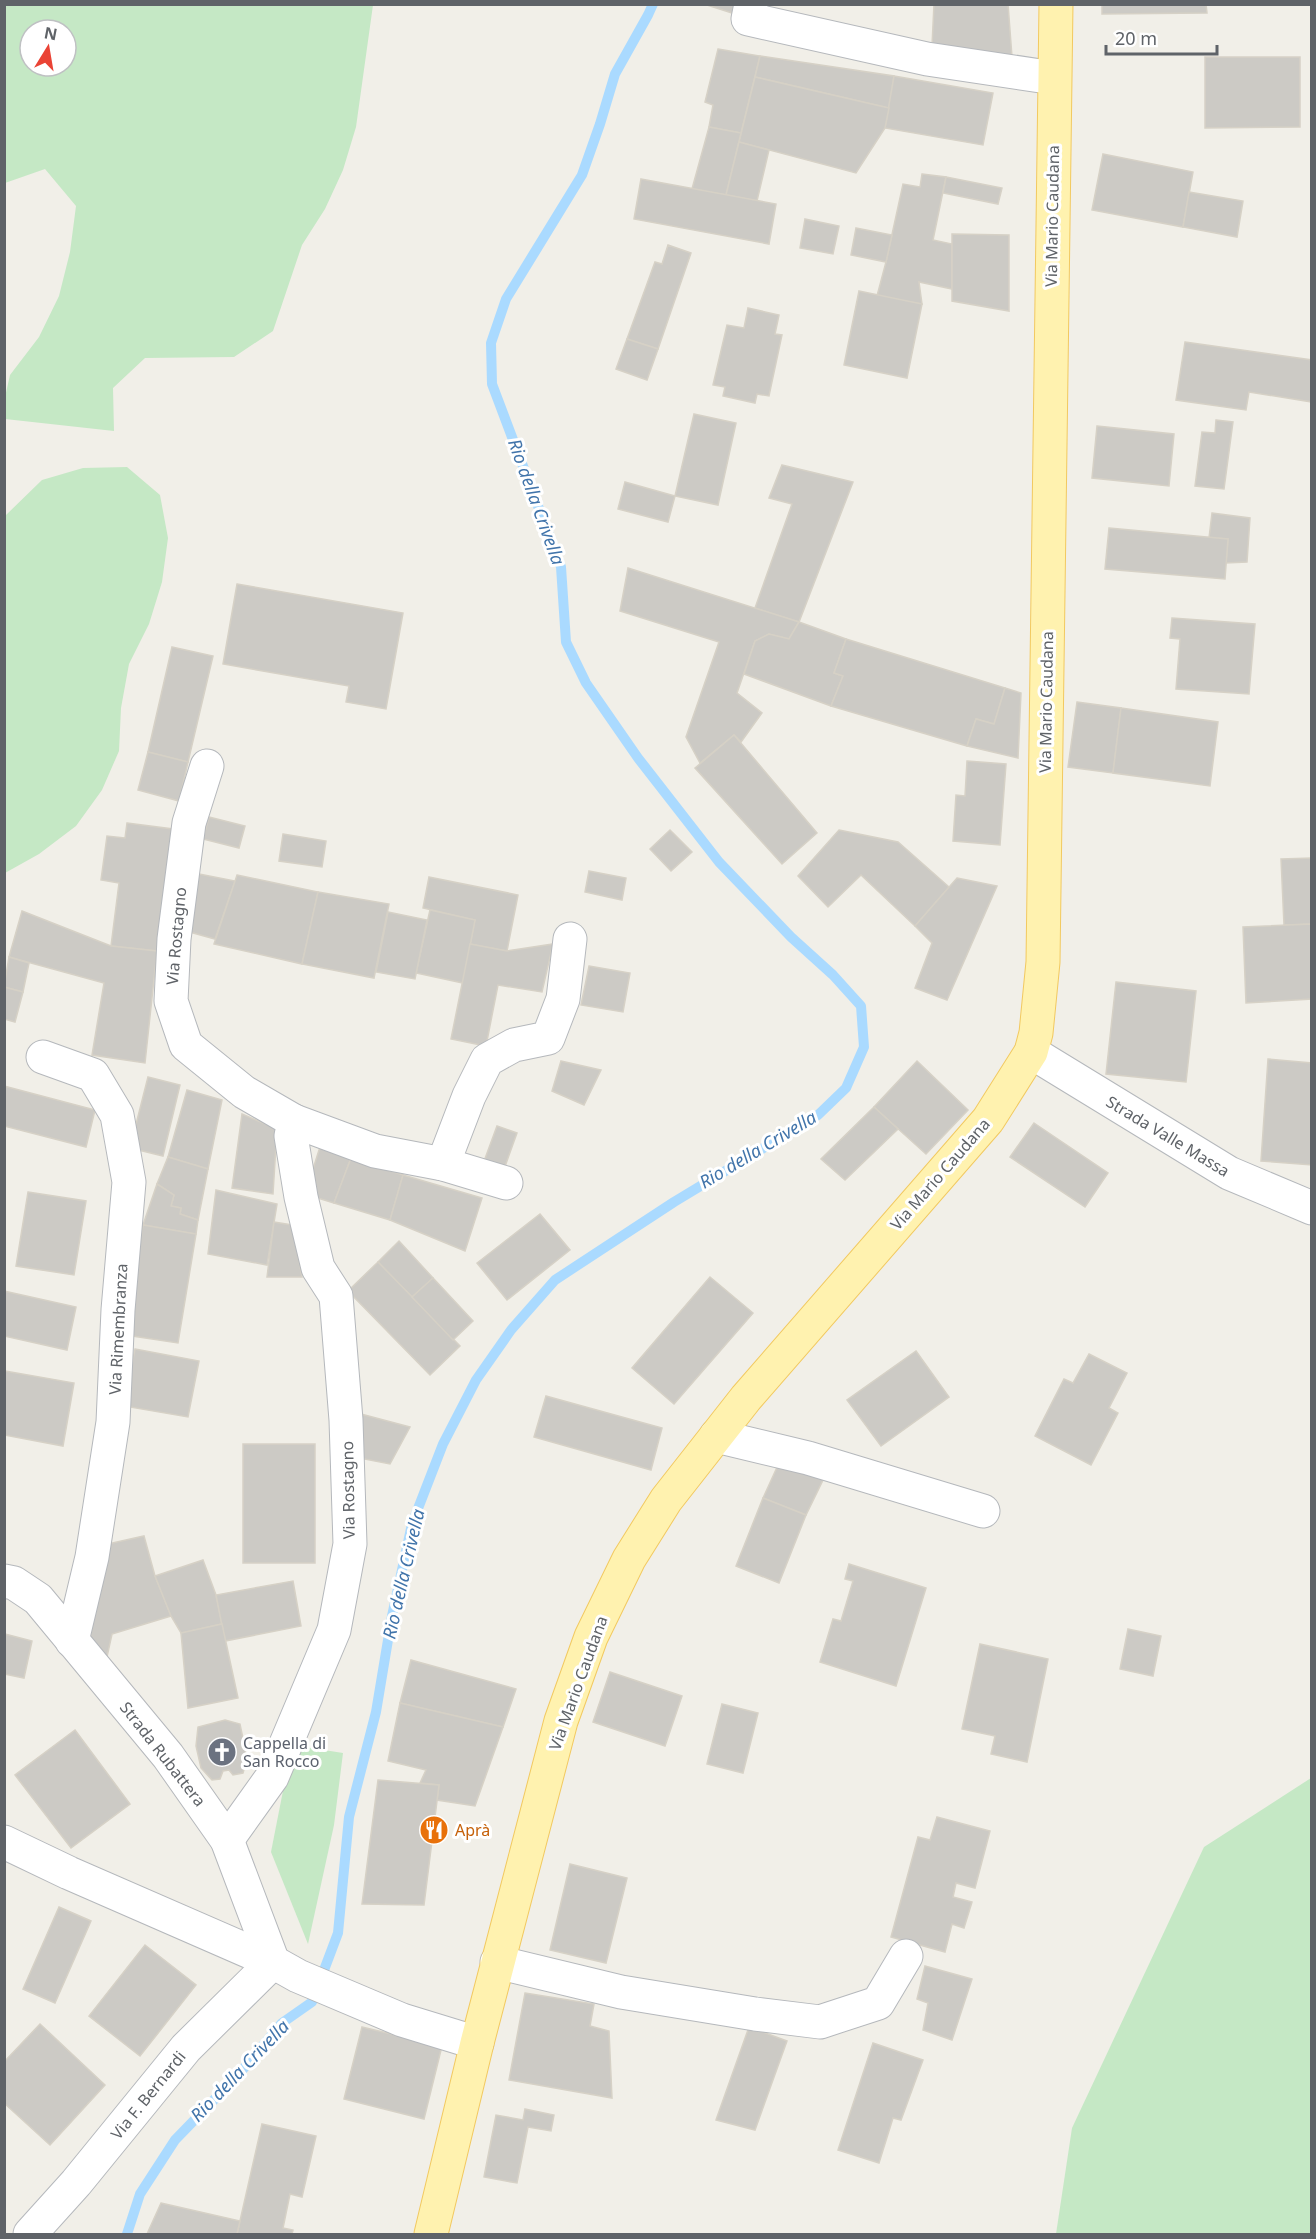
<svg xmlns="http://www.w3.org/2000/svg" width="1316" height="2239" font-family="'Noto Sans',sans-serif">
	<rect width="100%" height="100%" fill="#f1efe8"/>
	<!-- green -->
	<g fill="#c5e8c5" fill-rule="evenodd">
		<path d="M5,4L373,5L356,127L343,170L325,209L302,245L273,331L234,357L145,358L113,388L114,431L5,419V397L10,375L39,337L59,296L70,252L76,206L45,169L5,183ZM30,30H66V66H30Z"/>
		<path d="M127,467L160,495L168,538L162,582L149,624L129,664L121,708L119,751L102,790L76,826L39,854L5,873V516L42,480L83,468Z"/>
		<path d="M292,1745L343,1753L334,1825L308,1944L271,1852Z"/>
		<path d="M1311,1778V2234H1056L1072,2128L1204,1847Z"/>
	</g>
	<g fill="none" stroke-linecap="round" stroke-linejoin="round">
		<!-- stream -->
		<path stroke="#aadaff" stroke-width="10" d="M127,2234L140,2194L175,2140L238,2075L282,2023L312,2002L338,1933L349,1817L376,1712L392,1616L412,1524L443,1444L476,1380L511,1330L555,1280L674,1202L818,1115L846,1088L864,1047L861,1006L833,975L791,937L719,862L638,758L586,683L566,642L561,567L492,384L491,343L506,299L582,175L600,124L615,74L648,15L653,4"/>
	</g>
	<!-- building -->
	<g fill="#cccac5" stroke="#d6d1c6" stroke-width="1.5">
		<path d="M704,4H735L732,13Z"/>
		<path d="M934,4H1008L1012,57L932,46Z"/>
		<path d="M1102,4H1206L1207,13L1102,14Z"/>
		<path d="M718,49L760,56L741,133L709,127L713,105L705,102Z"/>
		<path d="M760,56L894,76L889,108L755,77Z"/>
		<path d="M1205,57H1300V127L1205,128Z"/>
		<path d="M894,76L993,93L983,145L885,128Z"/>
		<path d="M755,77L889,108L885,128L856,173L739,142Z"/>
		<path d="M709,127L741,133L726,195L692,189Z"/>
		<path d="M739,142L769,150L757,201L726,195Z"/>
		<path d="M1103,154L1193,172L1183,227L1092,210Z"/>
		<path d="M922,174L946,177L933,240L952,244V289L919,282L922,304L877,296L886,262L903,184L920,187Z"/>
		<path d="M946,177L1002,188L998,204L943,193Z"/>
		<path d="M641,179L776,204L769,244L634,219Z"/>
		<path d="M1189,192L1243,201L1237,237L1183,227Z"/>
		<path d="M805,219L839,226L833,254L800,248Z"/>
		<path d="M856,228L892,235L886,262L851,255Z"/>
		<path d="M952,234L1009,235V311L952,301Z"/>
		<path d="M668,245L691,253L658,349L627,339L655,262L662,264Z"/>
		<path d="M859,291L922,304L907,378L844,365Z"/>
		<path d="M748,308L779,315L775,334L782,335L769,396L757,394L755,403L723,396L725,387L713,385L727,325L744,328Z"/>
		<path d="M627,339L658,349L647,380L616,369Z"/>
		<path d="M1185,342L1312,360V402L1249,392L1246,410L1176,400Z"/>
		<path d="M694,414L736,423L718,505L675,496Z"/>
		<path d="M1216,420L1233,422L1224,489L1195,486L1202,432L1215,433Z"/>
		<path d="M1097,426L1174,434L1169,486L1092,478Z"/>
		<path d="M782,465L853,482L799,622L755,608L792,504L769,498Z"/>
		<path d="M625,482L675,496L668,522L618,509Z"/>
		<path d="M1212,513L1250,518L1247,562L1226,563L1228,539L1209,538Z"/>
		<path d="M1109,528L1228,539L1225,579L1105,569Z"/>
		<path d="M628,568L799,622L789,639L769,634L755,641L737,693L762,713L741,742L734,735L700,763L686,737L719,642L620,611Z"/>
		<path d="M237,584L403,613L386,709L346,702L349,686L223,664Z"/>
		<path d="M1172,618L1255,624L1249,694L1176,689L1180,639L1170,638Z"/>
		<path d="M799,622L846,639L834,673L843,676L831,706L744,674L755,641L769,634L789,639Z"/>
		<path d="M846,639L1005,688L994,724L976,719L967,746L831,706L843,676L834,673Z"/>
		<path d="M172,647L213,656L188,762L148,752Z"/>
		<path d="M1005,688L1021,693L1018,758L967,746L976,719L994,724Z"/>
		<path d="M1077,702L1121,708L1113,773L1068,767Z"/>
		<path d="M1121,708L1218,722L1210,786L1113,773Z"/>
		<path d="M734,735L817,833L782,864L695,768Z"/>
		<path d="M148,752L188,762L179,801L138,790Z"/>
		<path d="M967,761L1006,764L1000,845L953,841L956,795L965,796Z"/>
		<path d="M209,817L245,826L239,848L203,839Z"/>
		<path d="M127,823L173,829L157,951L111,946L119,883L101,880L107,836L125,838Z"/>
		<path d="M670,830L692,852L671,871L650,849Z"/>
		<path d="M839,830L898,842L949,887L915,926L861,875L828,907L798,876Z"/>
		<path d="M283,834L326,841L322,867L279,861Z"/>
		<path d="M1312,858V924L1284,925L1281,859Z"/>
		<path d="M589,871L626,878L622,900L585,892Z"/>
		<path d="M194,873L235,881L215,939L182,930Z"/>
		<path d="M237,875L318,892L302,964L214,944Z"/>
		<path d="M429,877L518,895L507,951L470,944L475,920L423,908Z"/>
		<path d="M957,878L997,886L947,1000L915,988L932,943L915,926Z"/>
		<path d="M318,892L389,904L374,978L302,964Z"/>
		<path d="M430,910L475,920L463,983L416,973Z"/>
		<path d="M22,911L111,946L157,951L145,1063L92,1055L104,983L9,957Z"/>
		<path d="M388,912L427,920L415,979L376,972Z"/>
		<path d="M1312,924V999L1246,1003L1243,927Z"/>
		<path d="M470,944L507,951L553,944L542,992L498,985L486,1046L451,1039Z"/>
		<path d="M9,957L29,963L23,992L4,987Z"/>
		<path d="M589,966L630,973L623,1012L581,1005Z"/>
		<path d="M1116,982L1196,991L1186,1082L1106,1074Z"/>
		<path d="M4,987L23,992L15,1022L4,1019Z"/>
		<path d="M1268,1059L1312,1063V1165L1261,1161Z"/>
		<path d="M561,1061L601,1070L584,1105L552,1091Z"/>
		<path d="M917,1061L968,1110L926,1154L874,1107Z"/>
		<path d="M148,1077L180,1085L163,1156L130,1148Z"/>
		<path d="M4,1086L95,1110L86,1147L4,1126Z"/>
		<path d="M187,1090L222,1100L208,1169L168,1157Z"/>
		<path d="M874,1107L898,1129L845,1180L821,1159Z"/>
		<path d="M242,1114L277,1129L273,1194L232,1188Z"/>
		<path d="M1034,1123L1108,1173L1085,1207L1010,1157Z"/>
		<path d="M497,1126L517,1133L503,1172L483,1164Z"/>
		<path d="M320,1147L351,1158L334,1203L305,1194Z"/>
		<path d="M168,1157L208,1169L198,1220L180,1214L181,1208L171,1206L174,1195L157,1184Z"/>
		<path d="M351,1158L403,1175L390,1220L334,1203Z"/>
		<path d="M403,1175L482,1198L465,1251L390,1220Z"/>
		<path d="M157,1184L174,1195L171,1206L181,1208L180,1214L198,1220L196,1234L143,1225Z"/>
		<path d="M216,1190L277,1204L267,1265L208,1254Z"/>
		<path d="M28,1192L86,1201L74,1275L16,1266Z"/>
		<path d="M540,1214L570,1250L507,1300L477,1263Z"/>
		<path d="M274,1222L292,1225L302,1277H267Z"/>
		<path d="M143,1225L196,1234L178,1343L126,1335Z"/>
		<path d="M399,1241L433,1278L412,1297L378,1262Z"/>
		<path d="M378,1262L460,1346L430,1375L348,1291Z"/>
		<path d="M710,1277L753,1313L674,1404L632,1368Z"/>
		<path d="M433,1278L473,1321L453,1340L412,1297Z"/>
		<path d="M4,1291L76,1307L67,1350L4,1336Z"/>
		<path d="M135,1349L199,1361L188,1417L124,1406Z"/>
		<path d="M916,1351L949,1397L881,1446L847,1400Z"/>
		<path d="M1089,1354L1127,1373L1109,1408L1118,1413L1091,1465L1035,1436L1064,1379L1073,1383Z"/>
		<path d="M5,1371L74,1383L63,1446L4,1435Z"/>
		<path d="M546,1396L662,1428L651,1470L534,1437Z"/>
		<path d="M361,1414L410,1427L390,1464L354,1457Z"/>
		<rect x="243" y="1444" width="72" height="119"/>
		<path d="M778,1465L825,1476L806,1515L763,1498Z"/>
		<path d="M763,1498L806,1515L779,1583L736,1566Z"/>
		<path d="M144,1536L155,1576L171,1616L112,1634L105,1666L89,1649L103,1545Z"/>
		<path d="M203,1560L216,1595L222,1624L181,1633L171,1616L155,1576Z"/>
		<path d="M849,1564L926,1588L896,1686L820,1662L833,1619L841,1621L853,1581L845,1579Z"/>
		<path d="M293,1581L301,1626L225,1641L216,1595Z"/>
		<path d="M222,1624L238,1698L188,1708L181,1633Z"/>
		<path d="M1128,1629L1161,1636L1153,1676L1120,1669Z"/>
		<path d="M5,1634L32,1641L24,1678L4,1674Z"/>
		<path d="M980,1644L1048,1659L1027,1762L991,1754L995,1736L962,1729Z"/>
		<path d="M411,1660L516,1689L503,1727L400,1703Z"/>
		<path d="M610,1672L682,1696L665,1746L593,1722Z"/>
		<path d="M400,1703L503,1727L475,1806L437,1800L439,1785L420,1783L426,1770L388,1761Z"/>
		<path d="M722,1704L758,1713L743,1773L707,1764Z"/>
		<path d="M225,1720L240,1724L247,1758L243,1773L233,1775L229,1770L223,1771L220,1779L212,1780L201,1768L196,1746L198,1727Z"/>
		<path d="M75,1730L130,1804L71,1848L15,1775Z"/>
		<path d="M378,1780L439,1785L424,1905L362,1904Z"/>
		<path d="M937,1817L990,1831L975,1888L956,1883L953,1897L972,1902L964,1928L952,1924L945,1952L891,1937L918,1837L930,1840Z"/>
		<path d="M570,1864L627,1878L606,1963L550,1950Z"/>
		<path d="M59,1907L91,1921L55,2003L23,1989Z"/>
		<path d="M145,1945L196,1985L140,2056L89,2016Z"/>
		<path d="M925,1966L972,1979L952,2040L923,2030L928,2003L917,1999Z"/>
		<path d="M525,1993L594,2004L590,2026L609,2031L612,2098L509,2080Z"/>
		<path d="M40,2024L105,2085L50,2145L4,2103V2062Z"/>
		<path d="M362,2027L442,2046L424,2119L344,2099Z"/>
		<path d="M749,2027L787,2041L755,2130L716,2120Z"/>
		<path d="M873,2043L923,2060L901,2120L893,2118L879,2163L838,2150Z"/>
		<path d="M525,2109L554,2115L551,2131L528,2127L517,2183L484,2177L496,2115L523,2120Z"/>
		<path d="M262,2124L316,2136L302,2197L290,2194L283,2228L293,2230L292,2234H237Z"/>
		<path d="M161,2203L240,2221L237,2234H147Z"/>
	</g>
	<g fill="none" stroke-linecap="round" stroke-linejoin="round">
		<!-- minor casing -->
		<g stroke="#b5b8bc" stroke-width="35">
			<g id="minor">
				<path d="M751,4L748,19L927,59L1054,78"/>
				<path d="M207,766L189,823L174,939L171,1001L186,1045L244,1092L294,1121L291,1136L301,1197L318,1268L336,1296L346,1420L350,1544L334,1630L272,1777L227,1840"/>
				<path d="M1031,1052L1229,1173L1312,1208"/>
				<path d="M43,1057L93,1075L117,1115L129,1182L118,1310L113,1422L92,1557L72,1641"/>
				<path d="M294,1121L375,1151L443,1164L506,1183"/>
				<path d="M443,1164L469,1096L487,1060L514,1045L548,1038L563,999L570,939"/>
				<path d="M716,1436L808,1458L983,1511"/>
				<path d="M4,1581L14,1583L38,1599L168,1756L227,1840L273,1962L298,1976L402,2020L477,2043"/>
				<path d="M4,1842L69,1873L273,1962L186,2048L76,2183L30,2234"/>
				<path d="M497,1962L621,1992L755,2014L820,2022L878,2003L906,1956"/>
			</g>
		</g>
		<!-- major casing -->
		<g stroke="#f2c960" stroke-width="35">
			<path id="major" d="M431,2234L477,2043L561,1721L591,1637L629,1559L666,1500L746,1398L988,1120L1031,1052L1036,1033L1043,962L1056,4"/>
		</g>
		<!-- minor -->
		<use href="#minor" stroke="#fff" stroke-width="33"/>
		<!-- major -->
		<use href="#major" stroke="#fff2af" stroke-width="33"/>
	</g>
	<!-- icons -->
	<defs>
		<g id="church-disc" transform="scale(1.5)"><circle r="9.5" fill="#6b7280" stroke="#fff"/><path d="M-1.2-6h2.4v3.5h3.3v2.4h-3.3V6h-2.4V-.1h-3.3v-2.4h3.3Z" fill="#fff"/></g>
		<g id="restaurant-disc" transform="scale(1.5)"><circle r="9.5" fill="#e8710a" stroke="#fff"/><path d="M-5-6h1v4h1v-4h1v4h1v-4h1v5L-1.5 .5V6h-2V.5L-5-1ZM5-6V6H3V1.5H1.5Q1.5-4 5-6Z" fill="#fff"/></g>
	</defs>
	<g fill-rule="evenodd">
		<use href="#church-disc" x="222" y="1752"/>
		<use href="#restaurant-disc" x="434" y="1830"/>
	</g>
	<g text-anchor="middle" stroke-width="6" stroke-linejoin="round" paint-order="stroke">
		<!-- street labels -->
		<g font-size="16" fill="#5f6368" stroke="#fff">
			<text transform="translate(1052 216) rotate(-89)" y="6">Via Mario Caudana</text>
			<text transform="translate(1046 702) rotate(-89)" y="6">Via Mario Caudana</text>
			<text transform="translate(176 936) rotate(-85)" y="6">Via Rostagno</text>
			<text transform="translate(1168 1136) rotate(31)" y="6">Strada Valle Massa</text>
			<text transform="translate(940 1174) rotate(-49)" y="6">Via Mario Caudana</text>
			<text transform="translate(118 1329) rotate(-87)" y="6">Via Rimembranza</text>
			<text transform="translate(348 1490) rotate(-91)" y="6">Via Rostagno</text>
			<text transform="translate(578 1683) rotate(-70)" y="6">Via Mario Caudana</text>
			<text transform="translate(163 1754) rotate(52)" y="6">Strada Rubattera</text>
			<text transform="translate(148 2095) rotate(-51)" y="6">Via F. Bernardi</text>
		</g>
		<!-- worship labels -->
		<g font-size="16" fill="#5b616d" stroke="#fff" text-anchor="start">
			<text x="243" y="1749">Cappella di<tspan x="243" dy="18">San Rocco</tspan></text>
		</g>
		<!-- food labels -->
		<g font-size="16" fill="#c56008" stroke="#fff" text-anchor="start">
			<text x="455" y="1836">Aprà</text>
		</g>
		<!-- water labels -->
		<g font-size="18" font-style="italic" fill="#4174aa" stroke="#fff">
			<text transform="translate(536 502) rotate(70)" y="6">Rio della Crivella</text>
			<text transform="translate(758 1150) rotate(-31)" y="6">Rio della Crivella</text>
			<text transform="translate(404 1574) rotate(-77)" y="6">Rio della Crivella</text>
			<text transform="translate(240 2071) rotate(-46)" y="6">Rio della Crivella</text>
		</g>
	</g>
	<!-- border -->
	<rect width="1316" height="2239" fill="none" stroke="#5f6368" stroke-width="12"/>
	<!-- north arrow -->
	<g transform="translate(48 48) rotate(11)"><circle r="28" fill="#ffffff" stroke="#bfc1c3" stroke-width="1.5"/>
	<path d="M0-4.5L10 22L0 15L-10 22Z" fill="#ea4335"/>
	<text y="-9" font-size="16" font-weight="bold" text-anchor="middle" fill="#5f6368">N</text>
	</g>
	<!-- scale -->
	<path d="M1106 45v9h111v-9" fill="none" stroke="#5f6368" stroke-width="3"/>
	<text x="1115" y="45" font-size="18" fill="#5f6368" stroke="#ffffff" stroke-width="4.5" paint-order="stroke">20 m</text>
</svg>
